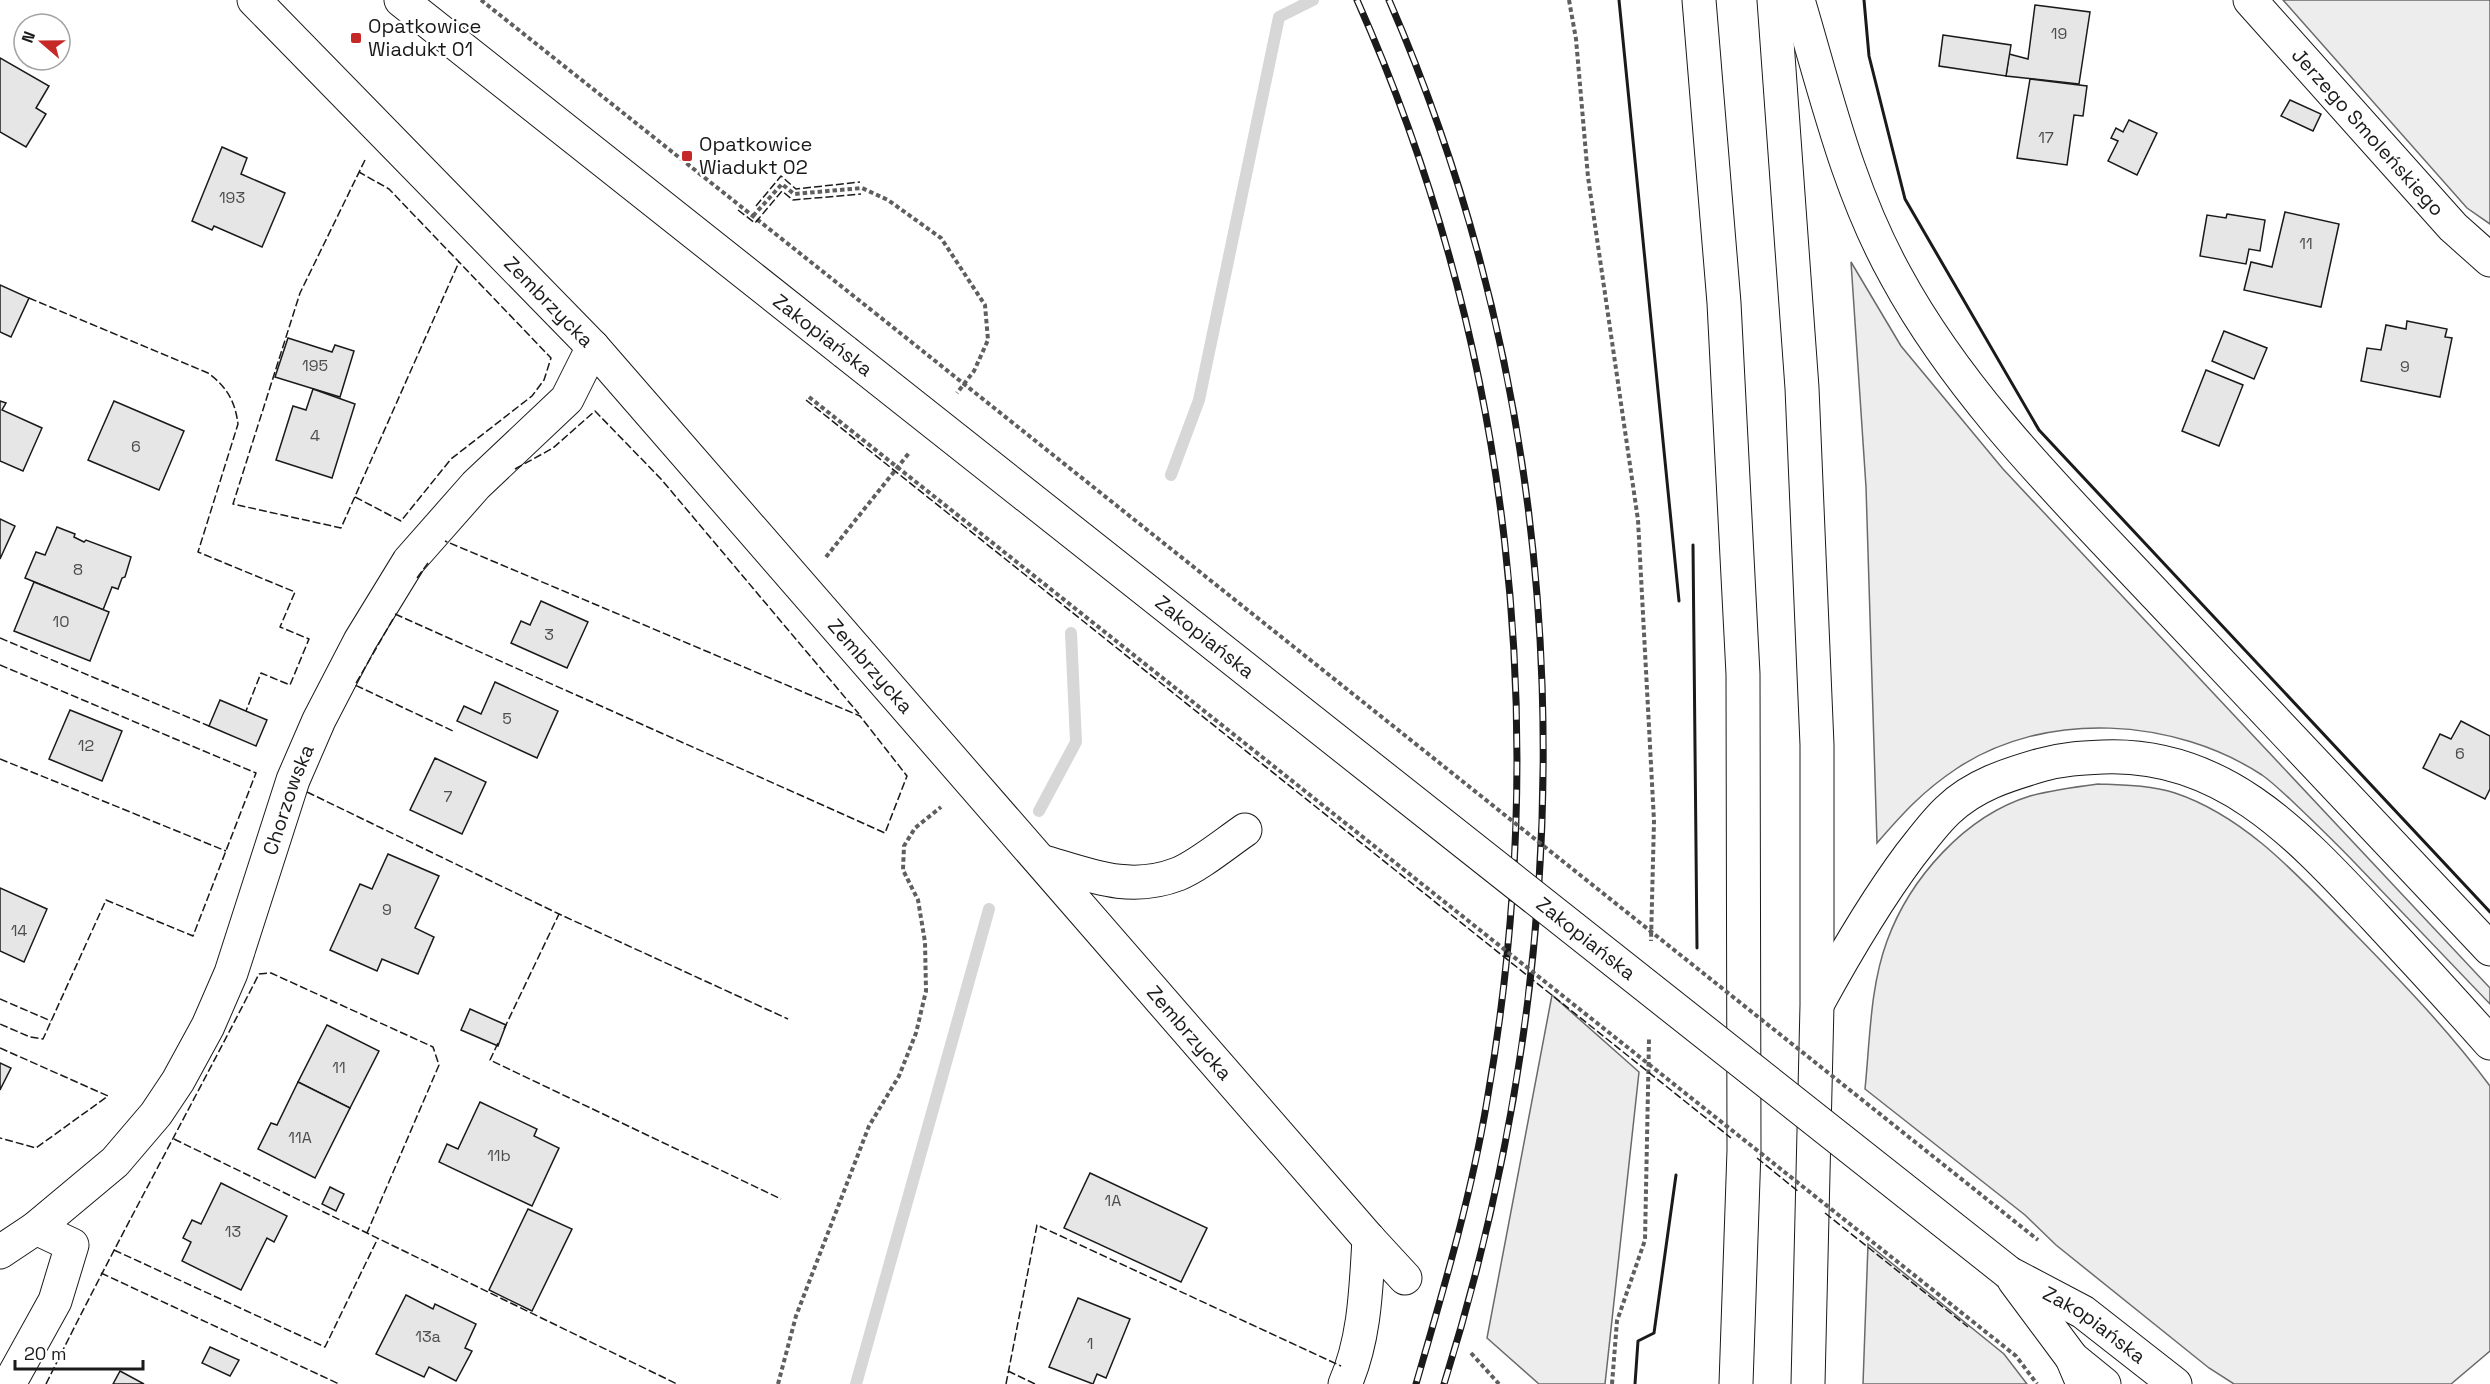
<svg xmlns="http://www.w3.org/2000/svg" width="2490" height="1384" font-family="'Space Grotesk',sans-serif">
	<rect width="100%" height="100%" fill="#fff"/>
	<!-- green -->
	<g fill="#ededed" stroke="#6a6a6a" stroke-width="1.5">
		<path d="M2283,0H2490V224L2467,208Z"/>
		<path d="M1851,262L1901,346L2003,469L2490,988V1004C2445,957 2400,910 2355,863C2334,841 2312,820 2290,799C2281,791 2272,782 2262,775C2175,718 2045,709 1956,769C1923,791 1903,813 1877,843L1866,487Z"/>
		<path d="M2098,784C2123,785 2150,785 2175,793C2247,817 2301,879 2353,932C2401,981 2449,1031 2490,1086V1351L2451,1384H2234L2209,1368L2056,1245L2025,1215L1865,1089C1870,1040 1870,987 1887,941C1910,878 1965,816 2030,796C2052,790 2075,787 2098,784Z"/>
		<path d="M1552,995L1639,1072L1605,1384H1539L1487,1338Z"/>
		<path d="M1868,1244L2004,1354L2027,1384H1863Z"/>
	</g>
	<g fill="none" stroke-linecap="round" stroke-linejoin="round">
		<!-- stream -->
		<g stroke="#d7d7d7" stroke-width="12">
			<path d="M1171,475L1199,400L1279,17L1313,0"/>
			<path d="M1039,811L1076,742L1071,633"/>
			<path d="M856,1384L989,909"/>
		</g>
	</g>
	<!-- building -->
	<g fill="#e6e6e6" stroke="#1a1a1a" stroke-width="1.5">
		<path d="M2035,5L2090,12L2079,84L2006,76L2009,54L2028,59Z"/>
		<path d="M1943,35L2011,45L2006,76L1939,66Z"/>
		<path d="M0,58L49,86L36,108L46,114L26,147L0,132Z"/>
		<path d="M2030,79L2087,86L2083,116L2074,115L2067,165L2017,158Z"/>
		<path d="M2290,100L2321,114L2313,131L2281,116Z"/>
		<path d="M2129,120L2157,133L2137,175L2108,161L2118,141L2111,138L2116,128L2123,132Z"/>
		<path d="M222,147L247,158L241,174L285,193L262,247L214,226L212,230L192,221Z"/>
		<path d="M2285,212L2339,224L2321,307L2244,290L2251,262L2272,267Z"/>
		<path d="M2227,214L2265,220L2260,251L2249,249L2246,264L2200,256L2207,215L2226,218Z"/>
		<path d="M0,285L29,298L11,337L0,332Z"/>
		<path d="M2407,321L2447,329L2445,337L2452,338L2440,397L2361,381L2367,348L2381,350L2386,325L2406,329Z"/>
		<path d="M2224,331L2267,348L2254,379L2212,361Z"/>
		<path d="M288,338L332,352L335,345L354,351L340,397L275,377Z"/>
		<path d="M2206,370L2243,385L2219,446L2182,431Z"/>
		<path d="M313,389L355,404L332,478L276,460L293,406L306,410Z"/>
		<path d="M0,401L6,403L2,410L42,428L23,471L0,461Z"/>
		<path d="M114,401L184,431L159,490L88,460Z"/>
		<path d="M0,519L15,526L0,559Z"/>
		<path d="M57,527L75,534L74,537L84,542L86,540L131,557L125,577L122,578L118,589L112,587L103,610L25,578L36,552L45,555Z"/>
		<path d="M34,582L109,612L90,661L14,631Z"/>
		<path d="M541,601L588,622L567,668L511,643L521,621L530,625Z"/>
		<path d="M495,682L558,711L537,758L457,721L464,706L481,714Z"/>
		<path d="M220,700L267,720L256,746L209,726Z"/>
		<path d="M70,710L122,731L102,781L49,759Z"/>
		<path d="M2461,721L2490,736V789L2485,799L2423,768L2440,734L2451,739Z"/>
		<path d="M435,758L486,782L462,834L410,810Z"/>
		<path d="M388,854L439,876L415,928L434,937L418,974L382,959L377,971L330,950L360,884L372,889Z"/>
		<path d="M0,888L47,909L24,962L0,951Z"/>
		<path d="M470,1009L506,1025L498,1046L461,1030Z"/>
		<path d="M327,1025L379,1051L350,1108L298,1082Z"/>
		<path d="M0,1063L11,1068L0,1090Z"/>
		<path d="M298,1082L350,1108L315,1178L258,1149L271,1123L277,1125Z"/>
		<path d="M480,1102L537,1129L534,1136L559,1148L532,1206L439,1162L447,1144L458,1149Z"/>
		<path d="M1090,1173L1207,1228L1181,1282L1064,1228Z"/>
		<path d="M221,1183L287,1216L274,1242L267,1238L241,1290L182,1261L191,1242L183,1238L192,1220L201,1224Z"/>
		<path d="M330,1187L344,1194L336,1211L322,1204Z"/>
		<path d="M528,1209L572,1229L532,1311L489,1290Z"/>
		<path d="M406,1295L433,1309L435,1304L476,1324L465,1348L472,1351L456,1381L429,1367L424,1377L376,1354Z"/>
		<path d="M1078,1298L1130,1319L1106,1378L1097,1374L1093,1384L1049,1367Z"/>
		<path d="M210,1347L239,1360L230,1376L202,1363Z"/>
		<path d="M120,1371L144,1384H113Z"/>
	</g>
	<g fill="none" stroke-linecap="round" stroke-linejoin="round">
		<!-- minor casing -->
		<g stroke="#1a1a1a" stroke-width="35">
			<g id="minor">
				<path id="s1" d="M254,0L593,347L1369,1239L1405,1278"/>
				<path id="s2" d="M2250,0L2453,227L2490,260"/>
				<path d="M1041,861C1089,875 1129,893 1178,874C1198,866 1226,843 1245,830"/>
				<path id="s3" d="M0,1252L36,1228L115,1162L156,1114L178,1081L208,1026L231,973L293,780L319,720L360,641L409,561L476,485L567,399L593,347"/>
				<path d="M9,1384L55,1301L72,1245L36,1228"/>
				<path d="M1345,1384C1365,1339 1366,1288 1369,1239"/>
			</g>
		</g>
		<!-- major casing -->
		<g stroke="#1a1a1a" stroke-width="35">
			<g id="major">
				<path d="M401,0L845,352"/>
				<path id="s4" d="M2009,1273L2083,1312L2175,1384"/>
				<path d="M2014,1280L2072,1358L2104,1384"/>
			</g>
		</g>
		<!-- highway casing -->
		<g stroke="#1a1a1a" stroke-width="35">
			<g id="highway">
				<path d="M1699,0L1724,303L1743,674L1744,1150L1736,1384"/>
				<path d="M1774,0L1802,388L1817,745V1005L1808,1384"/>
				<path d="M1798,0C1826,94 1848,190 1896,276C1961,396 2064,497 2157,596C2268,714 2379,832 2490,949"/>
				<path d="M1819,1001C1847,950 1875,902 1910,855C1922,840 1934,823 1948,810C1974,785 2007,775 2041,765C2062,759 2081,758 2103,757C2223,752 2298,835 2374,916C2413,958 2452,1000 2490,1043"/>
				<path d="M2072,1358L2083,1384"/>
			</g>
		</g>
		<!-- path -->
		<g stroke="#5f5f5f" stroke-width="4" stroke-dasharray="4.5 3" stroke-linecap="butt">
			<path d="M481,0L875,313"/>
			<path d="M1569,0L1576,39L1588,177L1638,520L1654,821L1651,941"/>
			<path d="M753,216L782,184L794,194L862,188L888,200L941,238L985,305L988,340L974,371L957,393"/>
			<path d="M826,557L909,453"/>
			<path d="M1972,1321L2016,1356L2037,1384"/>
			<path d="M1471,1353L1499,1384"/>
			<path d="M778,1384L796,1316L869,1126L899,1076L916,1033L926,991L925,942L918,900L903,870L904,846L915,828L941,807"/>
			<path d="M1612,1384L1617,1321L1645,1240L1649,1039"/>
		</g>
		<!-- minor -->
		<use href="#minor" stroke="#fff" stroke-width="33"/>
		<!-- major -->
		<use href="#major" stroke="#fff" stroke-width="33"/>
		<!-- highway -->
		<use href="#highway" stroke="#fff" stroke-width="33"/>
		<!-- rail casing -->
		<g stroke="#1a1a1a" stroke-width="7">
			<g id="rail">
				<path d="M1357,0C1512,347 1552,728 1487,1101C1471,1197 1443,1291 1416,1384"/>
				<path d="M1389,0C1581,441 1587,928 1444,1384"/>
			</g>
		</g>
		<!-- rail -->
		<use href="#rail" stroke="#fff" stroke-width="4.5" stroke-dasharray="14" stroke-linecap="butt"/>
		<!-- major-bridge casing -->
		<g stroke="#1a1a1a" stroke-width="35" stroke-linecap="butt">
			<g id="major-bridge">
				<path id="s5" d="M845,352L2009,1273"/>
			</g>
		</g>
		<!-- path-bridge -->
		<g stroke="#5f5f5f" stroke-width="4" stroke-dasharray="4.5 3" stroke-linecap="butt">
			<path d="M875,313L2038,1240"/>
			<path d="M809,397L1972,1321"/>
		</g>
		<!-- major-bridge -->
		<use href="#major-bridge" stroke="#fff" stroke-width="33"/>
		<!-- fence -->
		<g stroke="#1a1a1a" stroke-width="1.5" stroke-dasharray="8 3" stroke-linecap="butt">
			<path d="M365,160L300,293L233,504L341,528L459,262"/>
			<path d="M756,206L781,176L796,189L860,182"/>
			<path d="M738,210L755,223L782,191L793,200L861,194"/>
			<path d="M29,298L208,373C227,387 235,401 238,424L198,552L295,592L280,627L309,639L290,685L261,673L246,711"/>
			<path d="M806,400L1731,1138"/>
			<path d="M515,469L553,448L595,411L661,479L859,714"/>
			<path d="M355,497L401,521L451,459L532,396L544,380L551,358L389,189L359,172"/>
			<path d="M417,578L428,563"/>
			<path d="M395,614L885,833L907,776L860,716L445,541"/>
			<path d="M393,619L355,685L453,731"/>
			<path d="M0,638L209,726"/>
			<path d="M0,665L256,773L193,936L106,900L43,1039L30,1037L0,1024"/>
			<path d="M0,759L226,851"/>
			<path d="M307,792L559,914L788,1019"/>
			<path d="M0,999L51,1021"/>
			<path d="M504,1029L559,914"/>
			<path d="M498,1043L490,1060L781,1199"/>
			<path d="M0,1048L108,1096L36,1148L0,1138"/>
			<path d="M174,1139L677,1384"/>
			<path d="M1757,1158L1799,1192"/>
			<path d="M1825,1213L1968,1327"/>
			<path d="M114,1250L325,1347L378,1238"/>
			<path d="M101,1273L339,1384"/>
			<path d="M1008,1371L1035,1384"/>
			<path d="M46,1384C114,1246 189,1111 259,974L271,973L433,1047L439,1065L367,1233"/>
			<path d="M1006,1384L1037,1225L1341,1366"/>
		</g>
		<!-- wall -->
		<g stroke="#1a1a1a" stroke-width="3">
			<path d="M1619,0L1679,601"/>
			<path d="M1864,0L1869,56L1905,199L2039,430L2490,912"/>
			<path d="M1693,545L1697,948"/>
			<path d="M1635,1384L1638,1341L1654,1333L1676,1175"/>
		</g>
	</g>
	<!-- markers -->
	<g fill="#c62828" stroke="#fff" stroke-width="2">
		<rect x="350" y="32" width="12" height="12" rx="3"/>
		<rect x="681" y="150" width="12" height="12" rx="3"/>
	</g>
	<g text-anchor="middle" stroke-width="4.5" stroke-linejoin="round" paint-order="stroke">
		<!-- number labels -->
		<g font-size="16" fill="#4d4d4d">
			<text x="2059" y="39">19</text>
			<text x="2046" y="143">17</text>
			<text x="232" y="203">193</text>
			<text x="2306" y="249">11</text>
			<text x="315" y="371">195</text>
			<text x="2405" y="372">9</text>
			<text x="315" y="441">4</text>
			<text x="136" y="452">6</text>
			<text x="78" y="575">8</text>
			<text x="61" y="627">10</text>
			<text x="549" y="640">3</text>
			<text x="507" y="724">5</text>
			<text x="86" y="751">12</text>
			<text x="2460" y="759">6</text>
			<text x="448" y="802">7</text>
			<text x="387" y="915">9</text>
			<text x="19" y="936">14</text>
			<text x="339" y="1073">11</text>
			<text x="300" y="1143">11A</text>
			<text x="499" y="1161">11b</text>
			<text x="1113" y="1206">1A</text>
			<text x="233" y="1237">13</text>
			<text x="428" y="1342">13a</text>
			<text x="1090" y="1349">1</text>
		</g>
		<!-- poi labels -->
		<g font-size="20" fill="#1a1a1a" stroke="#fff" text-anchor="start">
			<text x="368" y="33">Opatkowice<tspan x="368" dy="23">Wiadukt 01</tspan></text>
			<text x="699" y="151">Opatkowice<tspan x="699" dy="23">Wiadukt 02</tspan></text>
		</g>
		<!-- street labels -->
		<g font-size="20" fill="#1a1a1a" stroke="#fff">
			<text dy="7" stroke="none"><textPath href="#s2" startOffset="177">Jerzego Smoleńskiego</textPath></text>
			<text dy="7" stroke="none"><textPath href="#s1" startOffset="422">Zembrzycka</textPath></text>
			<text transform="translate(823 335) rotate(38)" y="7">Zakopiańska</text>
			<text dy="7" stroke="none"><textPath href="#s5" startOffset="459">Zakopiańska</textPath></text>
			<text dy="7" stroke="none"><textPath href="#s1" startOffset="908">Zembrzycka</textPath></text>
			<text dy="7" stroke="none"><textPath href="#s3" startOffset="552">Chorzowska</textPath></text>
			<text dy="7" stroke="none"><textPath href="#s5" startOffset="945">Zakopiańska</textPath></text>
			<text dy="7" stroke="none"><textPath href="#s1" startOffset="1394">Zembrzycka</textPath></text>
			<text dy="7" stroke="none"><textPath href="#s4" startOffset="100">Zakopiańska</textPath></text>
		</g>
	</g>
	<!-- north arrow -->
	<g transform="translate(42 42) rotate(290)"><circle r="28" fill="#ffffff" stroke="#a3a3a3" stroke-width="1.5"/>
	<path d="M0-4.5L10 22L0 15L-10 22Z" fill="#c62828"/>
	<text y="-9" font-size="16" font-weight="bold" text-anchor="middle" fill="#1a1a1a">N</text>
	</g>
	<!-- scale -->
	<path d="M15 1360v9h128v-9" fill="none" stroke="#1a1a1a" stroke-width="3"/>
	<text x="24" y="1360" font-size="18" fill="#1a1a1a" stroke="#ffffff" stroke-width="4.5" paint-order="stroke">20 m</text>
</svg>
